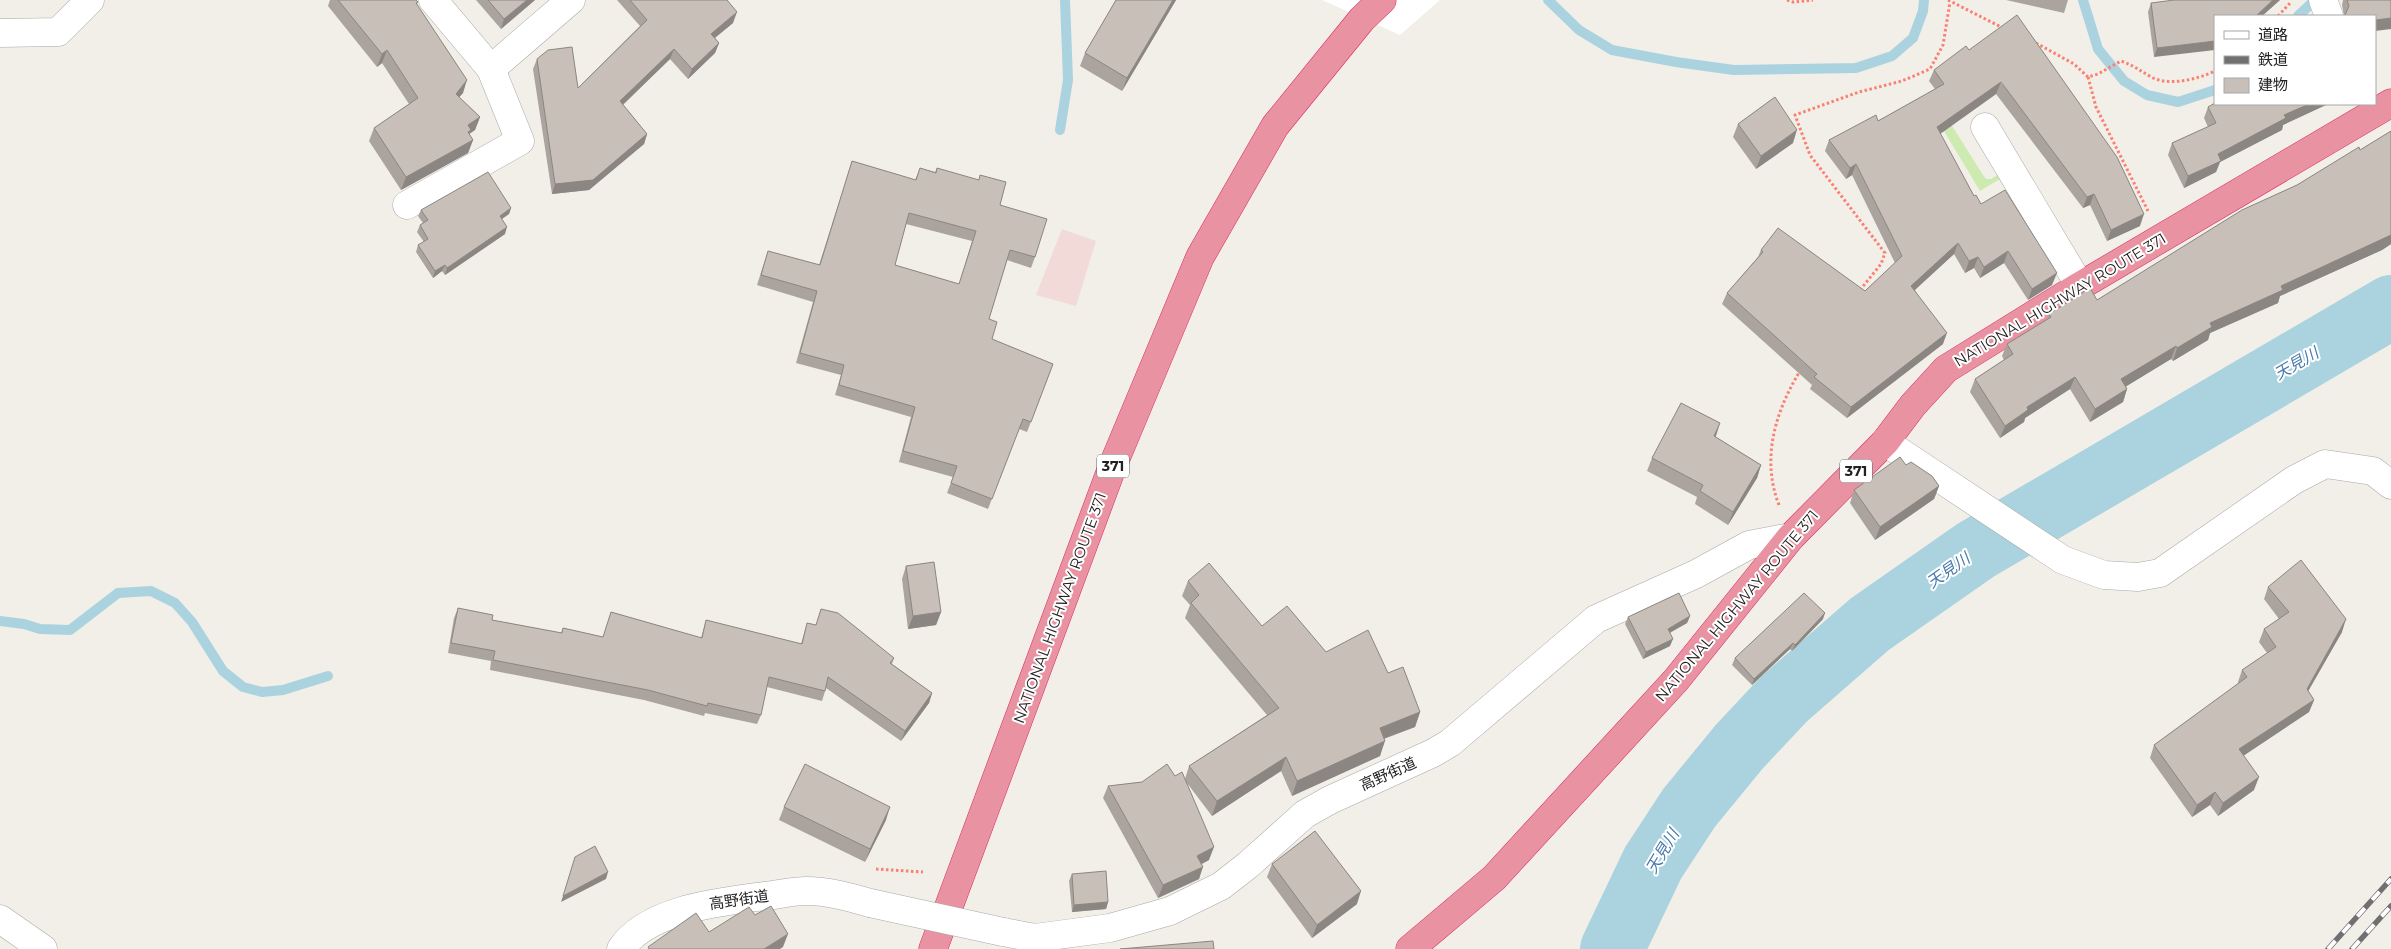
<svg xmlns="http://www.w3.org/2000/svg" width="2391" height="949" font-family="Montserrat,'Noto Sans JP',sans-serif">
	<rect width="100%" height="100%" fill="#f2efe9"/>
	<!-- commercial -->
	<path fill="#f2dad9" d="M1062,229L1096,241L1076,306L1036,295Z"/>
	<!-- grass -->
	<path fill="#cdebb0" d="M1949,121L1983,175L1986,179H1991L1999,174L2005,187L2000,179L1980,191L1941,126Z"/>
	<!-- pier -->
	<path fill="#fff" d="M1322,0H1440L1400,35Z"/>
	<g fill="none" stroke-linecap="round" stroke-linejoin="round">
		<!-- stream -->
		<g stroke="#aad3df" stroke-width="10">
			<path d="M1548,0L1579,30L1612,50L1676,62L1734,70L1856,68L1892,56L1913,38L1923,11L1924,0"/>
			<path d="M2083,0L2098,49L2124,81L2147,95L2178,102L2215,90"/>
			<path d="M2298,16L2315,0"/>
			<path d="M1060,130L1068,80L1065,0"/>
			<path d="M0,621L24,624L40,629L70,630L118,593L151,591L175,603L192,622L223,671L243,687L262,692L283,690L328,676"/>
		</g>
		<!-- river -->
		<path stroke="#aad3df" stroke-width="64" d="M1612,949L1653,863L1689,808L1739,747L1784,699L1870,624L1976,550L2391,307"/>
		<!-- minor casing -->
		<g stroke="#a9a9a9" stroke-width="29">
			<g id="minor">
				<path d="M2323,0L2329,16"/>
				<path d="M0,33L58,32L90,0"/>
				<path d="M491,69L571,0"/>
				<path d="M1985,127L2080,286"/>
				<path d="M407,205L520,141L491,69L433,0"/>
				<path d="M1885,442L2063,560L2104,575L2138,577L2160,573L2294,480L2325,464L2373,471L2391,485"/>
				<path d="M0,919L43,949"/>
				<path d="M1003,932L1035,938L1110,928L1170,911L1221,886L1248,865L1305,814L1330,800L1433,753L1450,743L1596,619L1696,574L1749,545L1791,537"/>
				<path d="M621,949C648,909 720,902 764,896C778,895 792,891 806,891C828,891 849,897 870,903"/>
			</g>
		</g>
		<!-- highway casing -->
		<g stroke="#dc2a67" stroke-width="29">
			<g id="highway">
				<path d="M933,949L1113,465L1200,257L1275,126L1362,19L1382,0"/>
				<path d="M1410,949L1494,878L1676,680L1791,537L1885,442L1913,405L1946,369L2080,286L2391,103"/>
			</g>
		</g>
		<!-- path -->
		<g stroke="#fa8072" stroke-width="3" stroke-dasharray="2.5 2.5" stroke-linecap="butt">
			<path d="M1787,0L1793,2L1813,0"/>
			<path d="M1948,0L2003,28"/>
			<path d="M2278,16L2291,2"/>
			<path d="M2036,43L2074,64L2088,77L2098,74L2121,61C2133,65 2142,72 2153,78C2171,86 2198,79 2215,71"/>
			<path d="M2088,77L2096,107L2148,211"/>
			<path d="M1860,290L1881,264L1885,253L1810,155L1795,115L1859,92L1902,81L1930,69L1943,45L1950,2"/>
			<path d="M1779,505C1761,459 1775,412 1800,371"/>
			<path d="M876,869L923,872"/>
		</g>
		<!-- minor -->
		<use href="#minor" stroke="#fff" stroke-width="28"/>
		<!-- highway -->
		<use href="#highway" stroke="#e892a2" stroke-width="28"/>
		<!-- rail casing -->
		<g stroke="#707070" stroke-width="5.5">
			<g id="rail">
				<path d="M2328,949L2391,879"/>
				<path d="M2352,949L2391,906"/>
			</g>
		</g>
		<!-- rail -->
		<use href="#rail" stroke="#fff" stroke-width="4" stroke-dasharray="11" stroke-linecap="butt"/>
		<!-- minor-bridge casing -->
		<g stroke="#a9a9a9" stroke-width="29" stroke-linecap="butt">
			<path id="minor-bridge" d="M870,903L1003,932"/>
		</g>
		<!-- minor-bridge -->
		<use href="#minor-bridge" stroke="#fff" stroke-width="28"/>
	</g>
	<!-- wall -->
	<g fill="#aba49e" fill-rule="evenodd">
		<path d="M330,0H416L418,2L417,4L463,93L459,97L480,117L475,130L469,134L473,140L468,153L401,190L369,141L374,128L409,104L382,63L377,67L328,6Z"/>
		<path d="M476,0H535L501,29Z"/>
		<path d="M617,0H727L733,23L715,38L719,43L715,53L688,79L670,59L623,105L647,134L644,144L589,190L552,194L533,69L537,59L578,88L640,26Z"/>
		<path d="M1116,0H1176L1122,91L1080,66L1085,53Z"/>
		<path d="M2006,0H2068L2064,13Z"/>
		<path d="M2280,0L2262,16H2215L2154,57L2148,12L2151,3Z"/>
		<path d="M2343,0H2391L2375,16H2344L2342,5Z"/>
		<path d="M1969,50L2140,226L2107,241L2090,205L2083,208L1996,94L1940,134L1974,196L2052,285L2028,300L2004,263L1980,278L1974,268L1965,273L1954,254L1915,290L1943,344L1847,418L1810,389L1812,385L1722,304L1727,293L1758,257L1761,250L1865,291L1895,263L1852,175L1846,179L1825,151L1829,140L1878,121L1935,89L1929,81L1934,70Z"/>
		<path d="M2215,104H2328L2283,125L2282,130L2220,162L2216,172L2184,188L2168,155L2172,143L2208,127L2204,118L2208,107Z"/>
		<path d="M1738,124L1793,143L1756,169L1733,137Z"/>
		<path d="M2391,131V244L2382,250L2280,296L2278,303L2210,333L2208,340L2173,361L2171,359L2126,386L2127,389L2123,402L2090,422L2070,389L2025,418L2024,422L2000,438L1970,392L1975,379L2004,360L2002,356L2007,344L2047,319L2049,314L2097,300L2297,185L2360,150Z"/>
		<path d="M852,161L915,180L920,168L935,172L937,168L1000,205L1035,257L1031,268L1007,260L989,319L992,339L1053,364L1027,432L1019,429L988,509L947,493L953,477L899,462L911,417L835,395L841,375L796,363L813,302L757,285L768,251L819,265ZM906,224L972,241L959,284L895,265Z"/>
		<path d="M511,208L509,214L502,219L505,234L445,275L442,271L433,278L416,252L418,245L424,242L417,232L420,225L423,223L418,216L421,210Z"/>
		<path d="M1716,437L1761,465L1757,478L1728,525L1695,504L1697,497L1647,471L1652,458Z"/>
		<path d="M1906,465L1939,486L1934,499L1875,540L1850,503L1854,490Z"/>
		<path d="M906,566L941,612L936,625L908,629L902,579Z"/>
		<path d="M1188,581L1262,626L1326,652L1388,673L1420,712L1415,727L1384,739L1380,756L1292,796L1281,771L1212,816L1187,783L1209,860L1202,864L1199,879L1158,898L1103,798L1108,786L1142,782L1175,776L1185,779L1189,766L1267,715L1185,618L1190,605L1182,596Z"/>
		<path d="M2268,587L2342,632L2308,691L2314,700L2309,712L2243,756L2254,790L2218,816L2210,805L2192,817L2150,758L2154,745L2238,684V682L2242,670L2267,653L2259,642L2264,629L2279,619L2264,599Z"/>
		<path d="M458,608L492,620L561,633L563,628L603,637L611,612L701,638L706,620L801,644L807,623L816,625L821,609L894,658L892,664L932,693L929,703L901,741L826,688L822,701L767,687L761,715L757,724L705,713L704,716L644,700L490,670L491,661L448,653L454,618Z"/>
		<path d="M1690,616L1687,623L1670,633V646L1643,659L1625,624L1628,617Z"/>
		<path d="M1823,619L1792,651L1790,649L1752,685L1732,665L1735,658Z"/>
		<path d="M784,807L886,820L865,862L779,820Z"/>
		<path d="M1272,864L1357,904L1312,938L1267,877Z"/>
		<path d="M1072,874L1108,902L1106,909L1072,912L1069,881Z"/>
	</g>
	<!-- shaded-wall -->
	<g fill="#8b8681">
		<path d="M527,0H535L501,29L504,19Z"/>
		<path d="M1173,0H1176L1122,91L1127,78Z"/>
		<path d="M2273,0H2280L2262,16H2256Z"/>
		<path d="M737,12L733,23L707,44L711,34Z"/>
		<path d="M2391,18V29L2375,31V20Z"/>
		<path d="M2215,41V50L2154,57L2157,48Z"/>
		<path d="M719,43L715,53L688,79L692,69Z"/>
		<path d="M674,49L670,59L616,111L620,101Z"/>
		<path d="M387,50L382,63L377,67L382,54Z"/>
		<path d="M467,80L463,93L451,106L456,94Z"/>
		<path d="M2001,82L1996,94L1933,139L1937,127Z"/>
		<path d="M2309,104H2328L2283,125L2282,130L2220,162L2216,172L2184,188L2188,176L2218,154L2284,115Z"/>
		<path d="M480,117L475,130L469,134L466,143L468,125Z"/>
		<path d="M1797,130L1793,143L1756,169L1761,156Z"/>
		<path d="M647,134L644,144L589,190L552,194L555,184Z"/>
		<path d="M473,140L468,153L401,190L406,177Z"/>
		<path d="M1856,164L1852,175L1846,179L1850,168Z"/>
		<path d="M2094,194L2090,205L2083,208L2087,197Z"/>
		<path d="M511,208L509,214L497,222L500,216Z"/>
		<path d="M2144,214L2140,226L2107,241L2111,230Z"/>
		<path d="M507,227L505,234L445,275L447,268Z"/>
		<path d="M2391,235V244L2382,250L2280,296L2278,303L2210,333L2208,340L2173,361L2177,348L2210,323L2281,286Z"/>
		<path d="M1958,243L1954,254L1907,297L1911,286Z"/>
		<path d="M2008,251L2004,263L1980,278L1984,267Z"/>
		<path d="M1978,257L1974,268L1965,273L1969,261Z"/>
		<path d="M445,265L442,271L433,278L435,271Z"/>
		<path d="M2057,273L2052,285L2028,300L2032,289Z"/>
		<path d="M1947,333L1943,344L1847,418L1851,407Z"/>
		<path d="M2176,346L2171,359L2117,392L2121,379Z"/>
		<path d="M2075,377L2070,389L2025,418L2024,422L2000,438L2005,426L2027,407Z"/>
		<path d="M2127,389L2123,402L2090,422L2095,409Z"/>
		<path d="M1720,423L1716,436L1709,449L1714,436Z"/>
		<path d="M1761,465L1757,478L1728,525L1733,512Z"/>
		<path d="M1939,486L1934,499L1875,540L1880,527Z"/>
		<path d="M941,612L936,625L908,629L913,616Z"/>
		<path d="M1825,613L1823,619L1792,651L1795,645Z"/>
		<path d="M1690,616L1687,623L1665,635L1668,629Z"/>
		<path d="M2346,619L2342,632L2302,702L2307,689Z"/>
		<path d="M1673,639L1670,646L1643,659L1646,652Z"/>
		<path d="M1793,643L1790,649L1752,685L1754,679Z"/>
		<path d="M932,693L929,703L901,741L905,731Z"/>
		<path d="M2314,700L2309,712L2234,762L2239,749Z"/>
		<path d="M1420,712L1415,727L1374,742L1380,728Z"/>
		<path d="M1385,741L1380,756L1292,796L1297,781Z"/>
		<path d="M1286,757L1281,771L1212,816L1217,801Z"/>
		<path d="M2259,777L2254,790L2218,816L2223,803Z"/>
		<path d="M2215,792L2210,805L2192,817L2197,805Z"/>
		<path d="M890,807L886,820L865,862L870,849Z"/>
		<path d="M1214,847L1209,860L1193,868L1197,856Z"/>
		<path d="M1203,867L1199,879L1158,898L1163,885Z"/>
		<path d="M608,872L606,879L561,902L563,896Z"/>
		<path d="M1361,891L1357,904L1312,938L1317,925Z"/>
		<path d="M1108,902L1106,909L1072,912L1074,905Z"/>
		<path d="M788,934L783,947L780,949H764Z"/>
	</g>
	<!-- building -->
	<g fill="#c7bfb8" stroke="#8b8681" fill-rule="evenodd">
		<path d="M338,0H416L418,2L416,3L467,80L456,94L480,117L468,125L471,130L468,132L473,140L406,177L374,128L418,98L387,50L382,54Z"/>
		<path d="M488,0H527L504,19Z"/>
		<path d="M630,0H727L737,12L711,34L719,43L692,69L674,49L620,101L647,134L593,180L555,184L537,59L548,50L572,47L578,88L647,20Z"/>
		<path d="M1116,0H1173L1127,78L1085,53Z"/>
		<path d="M2174,0H2273L2256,16H2215V41L2157,48L2151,3Z"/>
		<path d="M2347,0H2391V18L2375,20V16H2346L2345,15L2349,6Z"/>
		<path d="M2017,15L2117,157L2144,214L2111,230L2094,194L2087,197L2001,82L1937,127L1974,196L1976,195L1981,204L2005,190L2057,273L2032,289L2008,251L1984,267L1978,257L1969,261L1958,243L1911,286L1947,333L1851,407L1814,377L1817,374L1727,293L1763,252L1761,250L1778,228L1865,291L1902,256L1856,164L1850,168L1829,140L1876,115L1878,121L1944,84L1934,70L1966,46L1969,50Z"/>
		<path d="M1775,97L1797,130L1761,156L1738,124Z"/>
		<path d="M2215,103V104H2309L2284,115L2286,118L2218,154L2221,161L2188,176L2172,143L2216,123L2208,107Z"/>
		<path d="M2391,131V235L2281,286L2283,290L2210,323L2212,327L2177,348L2176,346L2121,379L2127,389L2095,409L2075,377L2027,407L2028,410L2005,426L1975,379L2013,354L2007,344L2051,317L2049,314L2090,288L2097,300L2242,210L2297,185L2359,147L2360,150Z"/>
		<path d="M852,161L916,180L920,168L936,173L937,168L979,180L980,175L1006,182L1000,205L1047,219L1035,257L1010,250L989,319L997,322L992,339L1053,364L1031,422L1023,419L992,499L951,483L957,466L903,451L915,407L839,385L844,365L800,353L817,291L761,275L768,251L820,265ZM909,213L976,231L959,284L895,265Z"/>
		<path d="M488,172L511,208L500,216L507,227L447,268L445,265L435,271L418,245L428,239L420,225L428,220L421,210Z"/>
		<path d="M1681,403L1720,423L1714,436L1761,465L1733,512L1700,491L1703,485L1652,458Z"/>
		<path d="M1900,457L1906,465L1911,462L1932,476L1939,486L1880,527L1854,490Z"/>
		<path d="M2301,560L2346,619L2307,689L2314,700L2239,749L2259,777L2223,803L2215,792L2197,805L2154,745L2247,677L2242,670L2276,647L2264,629L2289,612L2268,587Z"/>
		<path d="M934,562L941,612L913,616L906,566Z"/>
		<path d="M1209,563L1262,626L1287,606L1326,652L1368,630L1388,673L1403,667L1420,712L1380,728L1385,741L1297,781L1286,757L1217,801L1189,766L1279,708L1191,603L1199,595L1188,581Z"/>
		<path d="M1679,593L1690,616L1668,629L1673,639L1646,652L1628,617Z"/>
		<path d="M1804,593L1825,613L1795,645L1793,643L1754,679L1735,658Z"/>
		<path d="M458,608L493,615L492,620L562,633L563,628L603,637L611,612L702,638L706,620L802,644L807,623L816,625L821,609L838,613L894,658L890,663L932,693L905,731L828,677L825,691L769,677L761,715L708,703L707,706L648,690L493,660L495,651L451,643Z"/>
		<path d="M805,764L890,807L870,849L784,807Z"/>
		<path d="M1167,764L1175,776L1182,772L1214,847L1197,856L1203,867L1163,885L1108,786L1142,782Z"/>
		<path d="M1315,831L1361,891L1317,925L1272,864Z"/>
		<path d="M595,846L608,872L563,896L575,857Z"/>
		<path d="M1106,871L1108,902L1074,905L1072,874Z"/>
		<path d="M771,906L788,934L764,949H649L648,947L696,913L709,932L749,907L755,915Z"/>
		<path d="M1213,941L1214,949H1120Z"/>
	</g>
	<g text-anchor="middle" stroke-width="4" stroke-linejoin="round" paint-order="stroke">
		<!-- shield labels -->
		<g fill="#fff" stroke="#646464" stroke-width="1">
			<rect x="1097" y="454.5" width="32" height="23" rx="4"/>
			<rect x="1840" y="459.5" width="32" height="23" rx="4"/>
		</g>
		<g font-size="14" font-weight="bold" fill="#222">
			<text x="1113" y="471">371</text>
			<text x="1856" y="476">371</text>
		</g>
		<!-- street labels -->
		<g font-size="15" fill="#222" stroke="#fff">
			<text transform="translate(2060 300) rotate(-31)" y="5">NATIONAL HIGHWAY ROUTE 371</text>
			<text transform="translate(1737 606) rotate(-50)" y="5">NATIONAL HIGHWAY ROUTE 371</text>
			<text transform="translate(1060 608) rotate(-70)" y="5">NATIONAL HIGHWAY ROUTE 371</text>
			<text transform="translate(1388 774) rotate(-24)" y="5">高野街道</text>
			<text transform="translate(739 900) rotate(-8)" y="5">高野街道</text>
		</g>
		<!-- water labels -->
		<g font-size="16" font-style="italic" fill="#4a7aab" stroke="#fff">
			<text transform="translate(2296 363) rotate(-30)" y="6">天見川</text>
			<text transform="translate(1948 570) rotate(-35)" y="6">天見川</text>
			<text transform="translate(1662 851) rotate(-59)" y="6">天見川</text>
		</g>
	</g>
	<!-- legend -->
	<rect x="2214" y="15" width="162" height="90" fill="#ffffff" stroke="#a7a7a7"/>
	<rect x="2224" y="31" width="25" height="8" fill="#ffffff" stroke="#a7a7a7"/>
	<text x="2258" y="40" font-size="15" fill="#222222">道路</text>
	<rect x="2224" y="56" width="25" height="8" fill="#707070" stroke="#a7a7a7"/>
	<text x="2258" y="65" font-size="15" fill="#222222">鉄道</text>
	<rect x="2224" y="78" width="25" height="15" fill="#c7bfb8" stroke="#a7a7a7"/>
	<text x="2258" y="90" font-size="15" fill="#222222">建物</text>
</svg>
